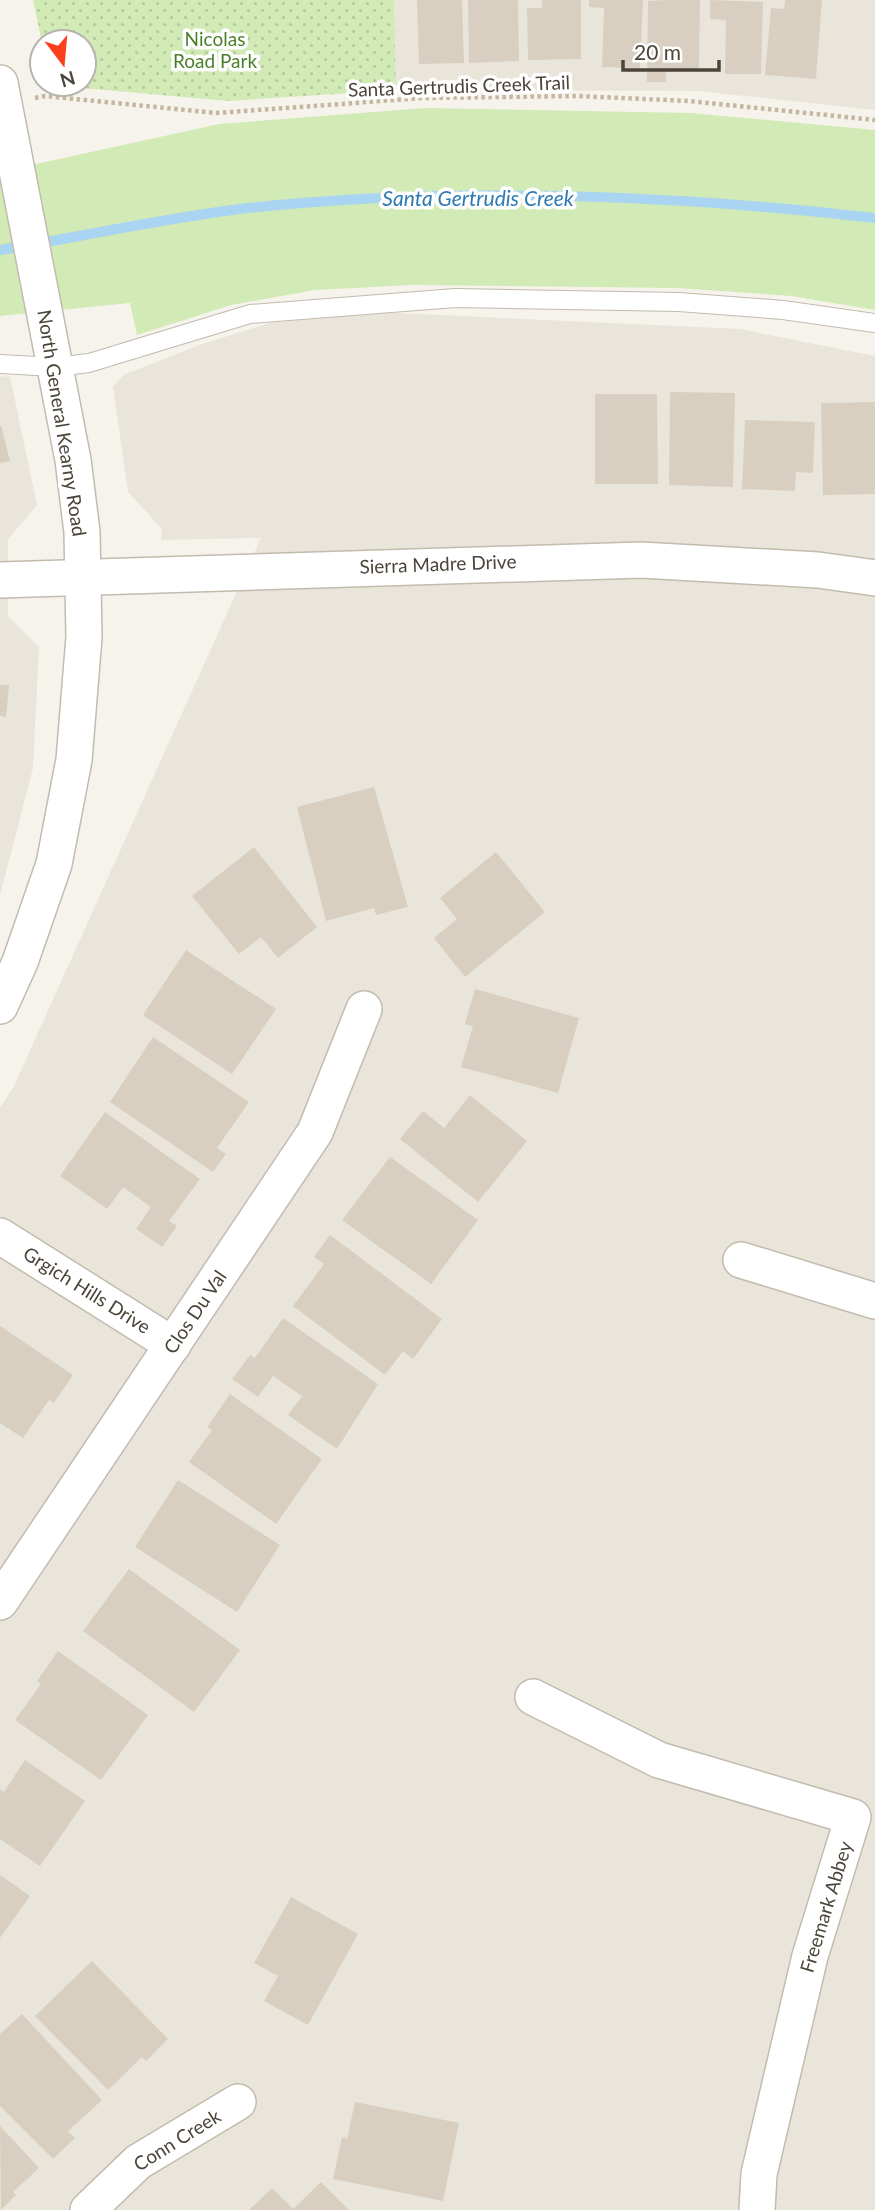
<svg xmlns="http://www.w3.org/2000/svg" width="875" height="2210" font-family="Lato,sans-serif">
	<defs>
		<pattern id="park-dots" width="8" height="8" patternUnits="userSpaceOnUse" patternTransform="scale(1.75)"><rect width="8" height="8" fill="#d2eab5"/><path d="M2 2h.1M6 6h.1" fill="none" stroke="#b6ca9c" stroke-width="1.8" stroke-linecap="round"/></pattern>
	</defs>
	<rect width="100%" height="100%" fill="#f6f3ec"/>
	<!-- residential -->
	<g fill="#eae5da">
		<path d="M394,0H875V110L698,91L396,90Z"/>
		<path d="M374,312L740,329L875,356V2210H0V1108L14,1086L261,538L161,540L162,529L128,492L113,387L123,375L199,345L270,323Z"/>
		<path d="M0,376L10,377L37,505L8,539V616L39,647L33,768L0,895Z"/>
	</g>
	<!-- green -->
	<path fill="#d2eab5" d="M425,108L690,113L875,130V310L791,296L676,288L412,285L315,290L231,305L137,335L130,303L0,316V172L219,124Z"/>
	<!-- park -->
	<path fill="url(#park-dots)" d="M33,0H394L396,90L228,101L60,86L84,84V42L42,43Z"/>
	<g fill="none" stroke-linecap="round" stroke-linejoin="round">
		<!-- stream -->
		<path stroke="#a9d4f2" stroke-width="10" d="M0,250C80,237 160,219 240,209C450,186 666,194 875,218"/>
	</g>
	<!-- building -->
	<g fill="#d8cfc1">
		<path d="M417,0H462L464,63L419,64Z"/>
		<path d="M468,0H518L519,61L469,63Z"/>
		<path d="M542,0H581V59L528,60L527,8H542Z"/>
		<path d="M589,0H643L640,68L602,67L604,8L589,7Z"/>
		<path d="M665,0H700L699,70L666,69V82H647L648,1Z"/>
		<path d="M710,0L763,2L761,74H725L726,20L710,19Z"/>
		<path d="M785,0H822L816,79L765,75L771,8L784,9Z"/>
		<path d="M670,392L735,393L733,487L669,485Z"/>
		<path d="M595,394H657L658,484H595Z"/>
		<path d="M875,402V494L823,495L821,403Z"/>
		<path d="M745,420L815,422L813,473L796,472L795,491L742,489Z"/>
		<path d="M1,425L10,461L0,463V426Z"/>
		<path d="M0,685H9L6,717L0,716Z"/>
		<path d="M374,787L408,907L376,915L374,908L326,921L297,807Z"/>
		<path d="M254,847L317,927L278,958L261,937L239,954L192,896Z"/>
		<path d="M496,852L545,912L465,977L434,938L457,919L440,898Z"/>
		<path d="M186,950L276,1009L232,1074L143,1015Z"/>
		<path d="M475,989L579,1018L558,1093L461,1067L473,1026L465,1024Z"/>
		<path d="M153,1037L249,1102L217,1148L226,1154L213,1172L110,1102Z"/>
		<path d="M470,1095L527,1141L478,1202L400,1139L423,1111L444,1128Z"/>
		<path d="M105,1112L200,1179L169,1221L177,1226L162,1247L136,1229L151,1207L123,1187L107,1209L60,1176Z"/>
		<path d="M390,1157L478,1220L431,1284L342,1220Z"/>
		<path d="M330,1235L442,1319L413,1359L403,1351L385,1375L293,1306L324,1264L314,1257Z"/>
		<path d="M283,1318L378,1384L337,1449L288,1415L302,1396L273,1376L258,1397L232,1379L250,1355L255,1358Z"/>
		<path d="M0,1326L73,1375L54,1403L49,1400L23,1438L0,1423Z"/>
		<path d="M230,1394L322,1459L276,1524L189,1462L212,1430L207,1427Z"/>
		<path d="M178,1480L280,1545L237,1612L135,1547Z"/>
		<path d="M129,1569L240,1650L194,1712L83,1631Z"/>
		<path d="M58,1651L148,1715L101,1780L15,1720L41,1684L37,1681Z"/>
		<path d="M25,1760L85,1801L40,1866L0,1839V1789L4,1792Z"/>
		<path d="M0,1875L30,1896L0,1938Z"/>
		<path d="M291,1897L358,1934L308,2025L264,2001L278,1976L254,1963Z"/>
		<path d="M92,1961L168,2039L146,2061L142,2057L108,2090L35,2016Z"/>
		<path d="M22,2014L102,2100L68,2131L75,2138L53,2159L0,2106V2034Z"/>
		<path d="M355,2102L459,2123L443,2201L333,2179L342,2137L347,2139Z"/>
		<path d="M0,2126L39,2168L13,2192L16,2195L1,2210Z"/>
		<path d="M321,2182L349,2210H249L272,2188L293,2209Z"/>
	</g>
	<g fill="none" stroke-linecap="round" stroke-linejoin="round">
		<!-- lane casing -->
		<g stroke="#c2bbae" stroke-width="20">
			<path id="lane" d="M0,364L55,367L89,363L250,314L455,298L679,302L783,310L875,323"/>
		</g>
		<!-- street casing -->
		<g stroke="#c2bbae" stroke-width="38">
			<g id="street">
				<path d="M0,83L73,460L82,532L84,637L74,760L54,864L20,962L0,1006"/>
				<path d="M0,580L641,560L818,570L875,578"/>
				<path d="M0,1236L173,1345"/>
				<path d="M741,1260L875,1301"/>
				<path d="M0,1602L315,1132L364,1009"/>
				<path d="M533,1697L659,1760L853,1817L810,1956L759,2174L757,2210"/>
				<path d="M88,2210L138,2162L238,2102"/>
			</g>
		</g>
		<!-- path -->
		<path stroke="#c4b79f" stroke-width="4.5" stroke-dasharray="3.5 3.5" stroke-linecap="butt" d="M35,98L45,96L216,113L423,98L577,96L689,101L875,120"/>
		<!-- lane -->
		<use href="#lane" stroke="#fff" stroke-width="18"/>
		<!-- street -->
		<use href="#street" stroke="#fff" stroke-width="35"/>
	</g>
	<g text-anchor="middle" stroke-width="7" stroke-linejoin="round" paint-order="stroke">
		<!-- park labels -->
		<g font-size="19" fill="#4a7f2a" stroke="#fff">
			<text x="215" y="46">Nicolas<tspan x="215" dy="22">Road Park</tspan></text>
		</g>
		<!-- street labels -->
		<g font-size="19" fill="#4b4439" stroke="#fff">
			<text transform="translate(459 86) rotate(-2)" y="7">Santa Gertrudis Creek Trail</text>
			<text transform="translate(62 423) rotate(81)" y="7">North General Kearny Road</text>
			<text transform="translate(438 564) rotate(-2)" y="7">Sierra Madre Drive</text>
			<text transform="translate(87 1290) rotate(32)" y="7">Grgich Hills Drive</text>
			<text transform="translate(195 1312) rotate(-56)" y="7">Clos Du Val</text>
			<text transform="translate(826 1907) rotate(-73)" y="7">Freemark Abbey</text>
			<text transform="translate(177 2140) rotate(-32)" y="7">Conn Creek</text>
		</g>
		<!-- water labels -->
		<g font-size="21" font-style="italic" fill="#2e7ab2" stroke="#fff">
			<text x="478" y="206">Santa Gertrudis Creek</text>
		</g>
	</g>
	<!-- north arrow -->
	<g transform="translate(63 63) rotate(164)"><circle r="33" fill="#ffffff" stroke="#b7b4b0" stroke-width="2"/>
	<path d="M0-5L12 26L0 18L-12 26Z" fill="#fc3f1d"/>
	<text y="-10" font-size="19" font-weight="bold" text-anchor="middle" fill="#4b4439">N</text>
	</g>
	<!-- scale -->
	<path d="M623 60v10h96v-10" fill="none" stroke="#4b4439" stroke-width="3.5"/>
	<text x="634" y="60" font-size="21" fill="#4b4439" stroke="#ffffff" stroke-width="5" paint-order="stroke">20 m</text>
</svg>
